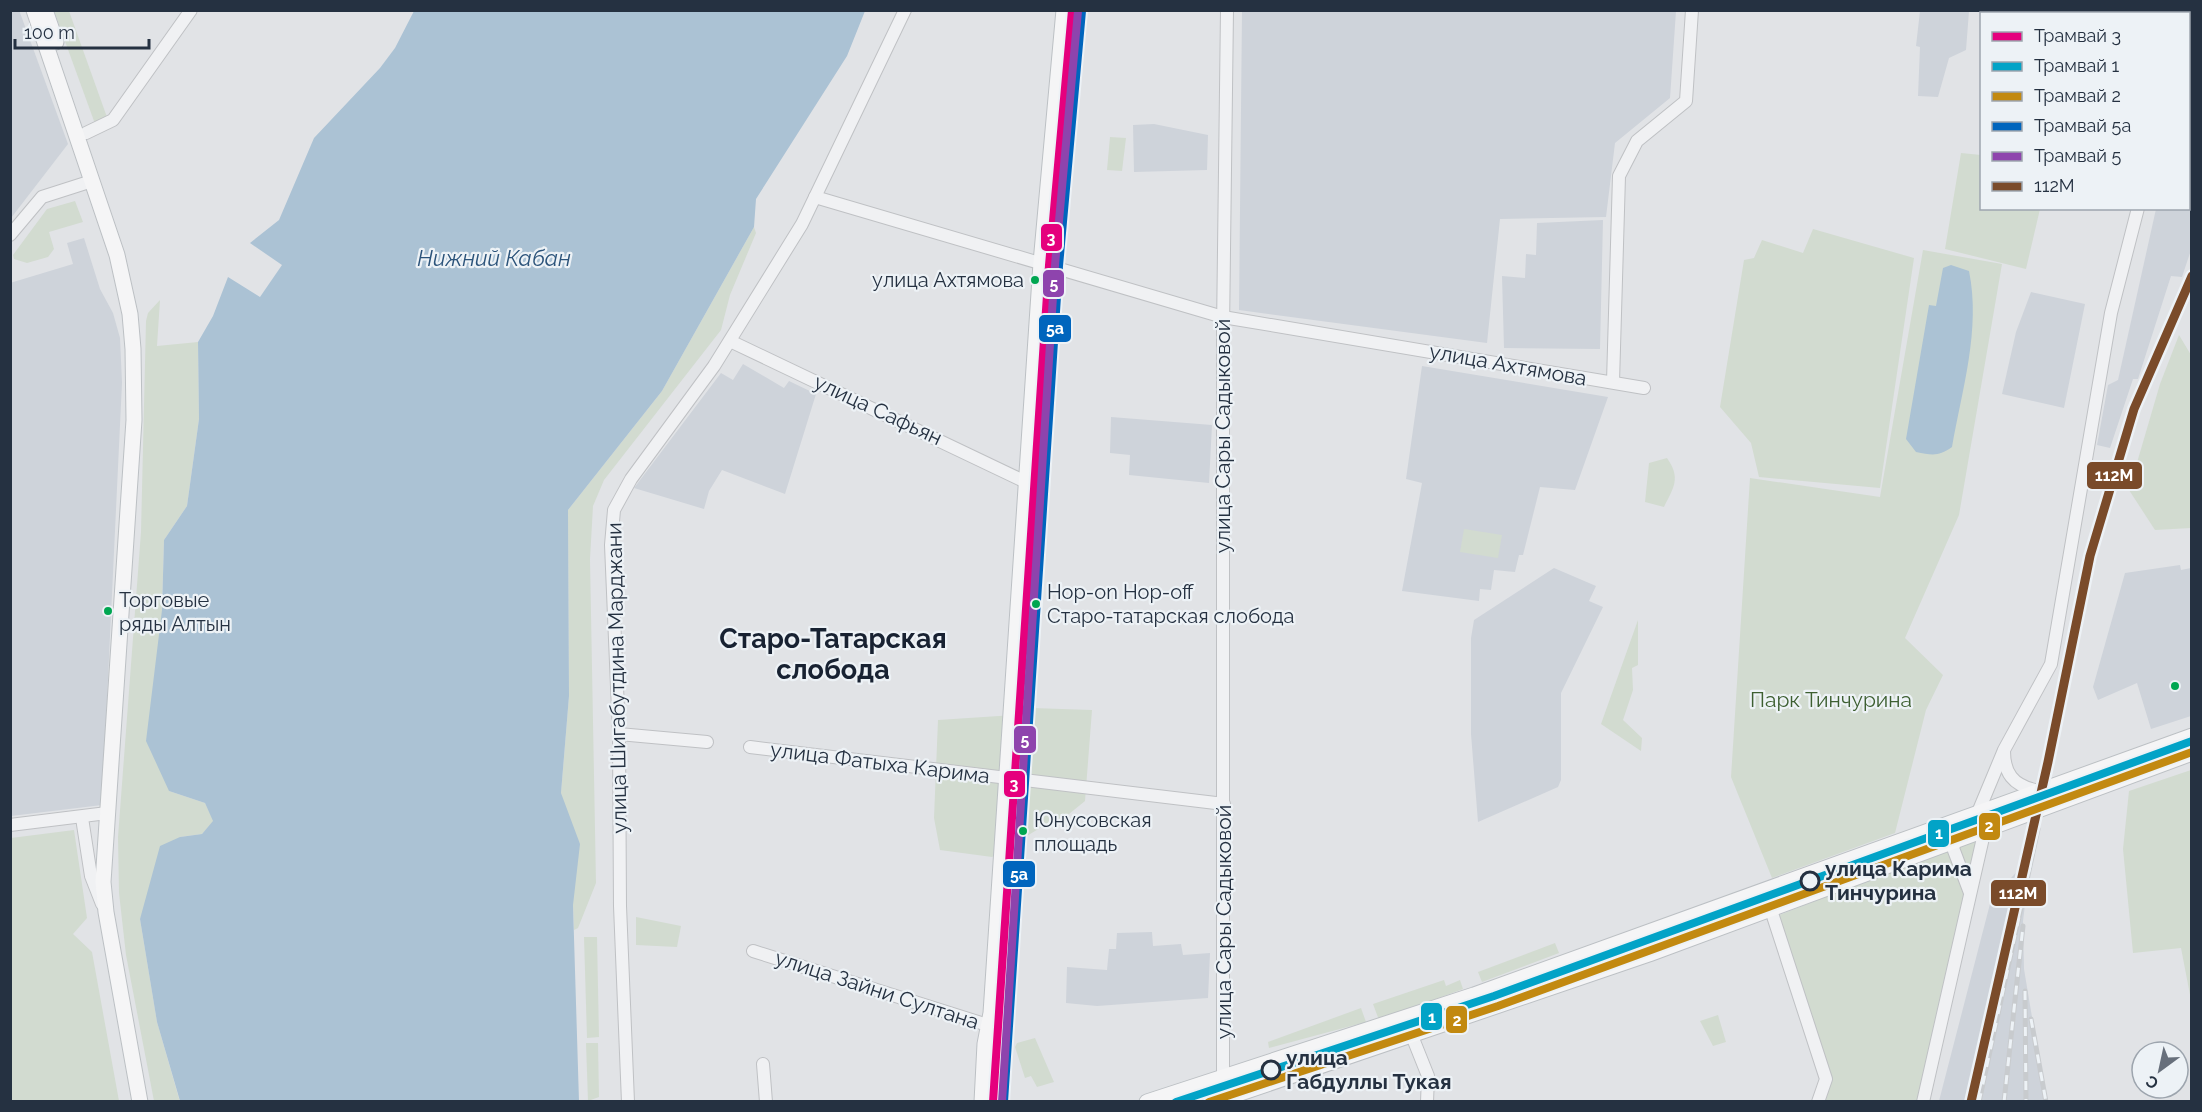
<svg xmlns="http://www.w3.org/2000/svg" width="2202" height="1112" font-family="Raleway,sans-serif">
	<rect width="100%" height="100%" fill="#e1e3e6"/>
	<!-- built -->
	<g fill="#ced3da">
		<path d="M19,10L68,144L11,218L10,11Z"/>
		<path d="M1242,11H1676L1670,98L1615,143L1606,217L1500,219L1487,343L1239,310Z"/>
		<path d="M1920,11H1969L1966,50L1949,58L1938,97L1918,96L1920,47L1916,46Z"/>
		<path d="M1154,124L1208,135L1207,170L1134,172L1133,125Z"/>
		<path d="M2189,178L2192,179L2191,250L2182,277L2171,276L2138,379H2133L2110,448L2097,445L2108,385L2118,380L2156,209L2188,208Z"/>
		<path d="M1603,220L1600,349L1504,348L1502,276L1525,278L1526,254L1536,255L1537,223Z"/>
		<path d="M84,238L100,289L113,313L120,338L122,383L102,805L11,816L10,283L73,264L67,243Z"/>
		<path d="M2031,292L2085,304L2064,408L2002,394L2016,332Z"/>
		<path d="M743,364L784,388L789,381L816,394L785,494L722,470L709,491L704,509L634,488L721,373L733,380Z"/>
		<path d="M1422,366L1608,397L1575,490L1540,487L1523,555H1519L1515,572L1494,570L1491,590L1480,589L1479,601L1402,591L1422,483L1406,479Z"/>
		<path d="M1111,417L1212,425L1209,483L1129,475L1130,455L1110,453Z"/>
		<path d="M2180,565L2181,570L2191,568V716L2151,729L2137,683L2098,700L2093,687L2125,573Z"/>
		<path d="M1554,568L1596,586L1589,601L1603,607L1561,693V780L1558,787L1478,822L1471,734V638L1474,620Z"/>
		<path d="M2031,856L2023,921L2024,969L2046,1101H1939L1991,900Z"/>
		<path d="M1152,932L1153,946L1181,944L1183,955L1210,953L1208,998L1097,1006L1066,1003L1067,967L1107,970L1109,949H1116L1117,933Z"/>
	</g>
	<!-- green -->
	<g fill="#d2dbd0">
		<path d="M54,11H69L108,120L100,123L94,121Z"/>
		<path d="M1110,137L1126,138L1122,171L1107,170Z"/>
		<path d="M1961,153L1981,155L1982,208L2040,209L2026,269L1945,249Z"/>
		<path d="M75,201L83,222L49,232L54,249L48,257L27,263L14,259L13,255L47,209Z"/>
		<path d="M754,227L756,233L730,295L721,330L604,480L593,506L590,559L596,883L578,928L574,930L573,905L561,793L569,696L568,510L662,391Z"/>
		<path d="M1813,229L1914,258L1880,488L1759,477L1751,443L1720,407L1744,260L1754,258L1762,240L1803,253Z"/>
		<path d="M1923,250L2002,264L1959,515L1905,638L1943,675L1926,710L1895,833L1772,878L1731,777L1750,478L1880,497Z"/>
		<path d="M160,300L157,346L198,342L199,419L187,506L164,540L162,610L169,791L205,803L214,821L202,834L180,837L140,919L157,1022L180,1102L154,1101L126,955L119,893L118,837L141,532L146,321L148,313Z"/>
		<path d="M2179,335L2191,355V528L2155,530L2129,490L2160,384Z"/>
		<path d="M1667,458C1681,478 1674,487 1664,507L1645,502L1649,463Z"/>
		<path d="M1464,529L1502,535L1498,558L1460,552Z"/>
		<path d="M1638,620V665L1632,668L1633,690L1623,720L1642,738L1641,751L1601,724Z"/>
		<path d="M1032,708L1092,710L1085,801L1058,823L1050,822L992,857L940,850L934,818L938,720L1031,714Z"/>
		<path d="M2191,770H2192L2191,1000L2181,948L2133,953L2123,849L2129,791Z"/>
		<path d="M74,830L87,918L73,934L92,952L119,1101H11V838Z"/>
		<path d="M1979,837L1919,1101H1823L1832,1077L1777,916Z"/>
		<path d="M636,917L681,926L677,947L636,945Z"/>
		<path d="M584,937H597L599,1037L587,1038Z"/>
		<path d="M1555,943L1559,953L1482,982L1478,972Z"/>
		<path d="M1444,980L1446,986L1460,980L1463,989L1379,1020L1373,1004Z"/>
		<path d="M1361,1008L1366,1022L1269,1048L1268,1042Z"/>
		<path d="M1718,1015L1726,1042L1713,1046L1700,1021Z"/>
		<path d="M1035,1038L1054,1082L1037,1087L1031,1076L1025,1078L1015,1047L1017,1043Z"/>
		<path d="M586,1043H598L599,1097L588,1101Z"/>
	</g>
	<!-- water -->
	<g fill="#abc2d4">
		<path d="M414,11H865L847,56L756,199L754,227L662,391L568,510L569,696L561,793L580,844L573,905L579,1101H180L157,1022L140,919L160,846L180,837L202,834L213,821L205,803L169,791L146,741L162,610L164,540L187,506L199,419L198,342L213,316L228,277L260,297L282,265L250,243L279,220L314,138L380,68L395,48Z"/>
		<path d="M1951,265L1969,271C1981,329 1962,390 1952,447C1938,457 1932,455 1916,452L1906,439L1929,305L1936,306L1943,268Z"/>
	</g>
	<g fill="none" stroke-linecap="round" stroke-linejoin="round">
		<!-- minor casing -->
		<g stroke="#bfc1c4" stroke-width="14">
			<g id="minor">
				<path d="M2132,10L2134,14"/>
				<path d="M86,133L113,120L191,10"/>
				<path d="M815,197L1223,317L1644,388"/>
				<path d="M10,235L42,197L92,181"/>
				<path d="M730,341L1032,485"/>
				<path d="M1613,382L1619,176L1637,141L1686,101L1692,10"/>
				<path d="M619,734L707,742"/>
				<path d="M750,747L1224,804"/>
				<path d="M2004,751C2004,773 2013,785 2035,790"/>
				<path d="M1979,810L2004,750L2051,664L2111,313L2138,208"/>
				<path d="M82,818L91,876L102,904"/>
				<path d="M10,825L107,813"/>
				<path d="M1956,840L1953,848L1970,893"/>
				<path d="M1770,907L1826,1079L1818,1102"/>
				<path d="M753,951L997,1028"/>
				<path d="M1412,1036L1428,1076L1427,1102"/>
				<path d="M763,1064L766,1102"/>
				<path d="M1223,1077V330L1227,10"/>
				<path d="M628,1102L620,906L619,734L611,545L614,510L631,479L714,366L802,224L905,10"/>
				<path d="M1923,1102L1985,829"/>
			</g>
		</g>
		<!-- major casing -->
		<g stroke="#bcc0c4" stroke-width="17">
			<g id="major">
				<path d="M34,10L117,255L130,314L133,349L134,420L103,882L106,912L140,1102"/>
				<path d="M45,10L56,42"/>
				<path d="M982,1102L985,1044L991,1013L1041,263L1064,10"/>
				<path d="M1000,1102L1004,1041L1002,1013L1053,266L1077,10"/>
				<path d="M1147,1102L1474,995L2192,736"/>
				<path d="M1214,1102L1649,954L2192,753"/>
			</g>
		</g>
		<!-- minor -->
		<use href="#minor" stroke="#f0f1f3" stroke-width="12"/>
		<!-- major -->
		<use href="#major" stroke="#f5f5f6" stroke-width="15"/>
		<!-- rail casing -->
		<g stroke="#c8cbce" stroke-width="5">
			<g id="rail">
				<path d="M2025,991L2026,1102"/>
				<path d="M2031,1019L2046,1102"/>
				<path d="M1979,1102L2038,829"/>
				<path d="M2004,1102L2023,926"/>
			</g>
		</g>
		<!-- rail -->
		<use href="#rail" stroke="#edf2f6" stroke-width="3" stroke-dasharray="9" stroke-linecap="butt"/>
		<!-- rail-1 casing -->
		<g stroke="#edf2f6" stroke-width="14">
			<path id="rail-1" d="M1971,1102L2048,762L2090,556L2134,409L2192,276"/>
		</g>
		<!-- rail-1 -->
		<use href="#rail-1" stroke="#7a4b2a" stroke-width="9"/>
		<!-- tram-1 casing -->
		<g stroke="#edf2f6" stroke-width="12">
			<path id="tram-1" d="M993,1102L1049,265L1072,10"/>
		</g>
		<!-- tram-2 casing -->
		<g stroke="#edf2f6" stroke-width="12">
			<path id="tram-2" d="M1176,1102L1494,996L2192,741"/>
		</g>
		<!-- tram-3 casing -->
		<g stroke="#edf2f6" stroke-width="12">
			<path id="tram-3" d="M1209,1102L1498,1006L2192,752"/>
		</g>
		<!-- tram-4 casing -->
		<g stroke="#edf2f6" stroke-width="12">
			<path id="tram-4" d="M1004,1102L1059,266L1082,11"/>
		</g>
		<!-- tram-5 casing -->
		<g stroke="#edf2f6" stroke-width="12">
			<path id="tram-5" d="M1002,1102L1055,265L1078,11"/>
		</g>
		<!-- tram-1 -->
		<use href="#tram-1" stroke="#e5007d" stroke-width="8"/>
		<!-- tram-2 -->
		<use href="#tram-2" stroke="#02a3c7" stroke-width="8"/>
		<!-- tram-3 -->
		<use href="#tram-3" stroke="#c28910" stroke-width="8"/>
		<!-- tram-4 -->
		<use href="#tram-4" stroke="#0065bd" stroke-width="8"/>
		<!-- tram-5 -->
		<use href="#tram-5" stroke="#8e44ad" stroke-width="8"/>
	</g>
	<!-- markers -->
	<g fill="#00a651" stroke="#edf2f6" stroke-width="2">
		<circle cx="1035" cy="280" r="5"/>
		<circle cx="1036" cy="604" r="5"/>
		<circle cx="108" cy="611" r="5"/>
		<circle cx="2175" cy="686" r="5"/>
		<circle cx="1023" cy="831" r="5"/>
	</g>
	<g fill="#edf2f6" stroke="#253141" stroke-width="3">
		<circle cx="1810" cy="881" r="9"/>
		<circle cx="1271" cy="1070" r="9"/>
	</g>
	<g text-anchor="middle" stroke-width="4.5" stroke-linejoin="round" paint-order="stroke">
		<!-- bus labels -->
		<g font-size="20" fill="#253141" stroke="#edf2f6" text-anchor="start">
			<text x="1024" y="287" text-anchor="end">улица Ахтямова</text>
			<text x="1047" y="599">Hop-on Hop-off<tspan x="1047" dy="24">Старо-татарская слобода</tspan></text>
			<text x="119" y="607">Торговые<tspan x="119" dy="24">ряды Алтын</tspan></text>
			<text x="1034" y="827">Юнусовская<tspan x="1034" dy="24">площадь</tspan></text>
		</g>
		<!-- street labels -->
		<g font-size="21" fill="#253141" stroke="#edf2f6">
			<text transform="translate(1508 365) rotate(10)" y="7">улица Ахтямова</text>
			<text transform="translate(878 410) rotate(25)" y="7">улица Сафьян</text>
			<text transform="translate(1223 436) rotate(-90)" y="7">улица Сары Садыковой</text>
			<text transform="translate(617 678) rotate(-91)" y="7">улица Шигабутдина Марджани</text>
			<text transform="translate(880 763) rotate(7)" y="7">улица Фатыха Карима</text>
			<text transform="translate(1224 922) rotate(-90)" y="7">улица Сары Садыковой</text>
			<text transform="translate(877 990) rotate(18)" y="7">улица Зайни Султана</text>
		</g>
		<!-- park labels -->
		<g font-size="21" fill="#3d5f31" stroke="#edf2f6">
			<text x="1831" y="707">Парк Тинчурина</text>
		</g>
		<!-- stop labels -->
		<g font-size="21" font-weight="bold" fill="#253141" stroke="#edf2f6" text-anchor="start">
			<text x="1825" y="876">улица Карима<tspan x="1825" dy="24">Тинчурина</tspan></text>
			<text x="1286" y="1065">улица<tspan x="1286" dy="24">Габдуллы Тукая</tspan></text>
		</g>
		<!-- water labels -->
		<g font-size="22" font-style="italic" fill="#2b537a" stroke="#edf2f6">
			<text x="494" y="266">Нижний Кабан</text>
		</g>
		<!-- district labels -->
		<g font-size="27" font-weight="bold" fill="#182232" stroke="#edf2f6">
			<text x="833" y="648">Старо-Татарская<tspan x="833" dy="31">слобода</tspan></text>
		</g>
	</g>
	<g stroke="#edf2f6" stroke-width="2">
		<rect x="1040" y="223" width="23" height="29" rx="6" fill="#e5007d"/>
		<rect x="1042" y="269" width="23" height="29" rx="6" fill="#8e44ad"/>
		<rect x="1038" y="314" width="34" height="29" rx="6" fill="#0065bd"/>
		<rect x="2086" y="461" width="57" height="29" rx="6" fill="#7a4b2a"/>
		<rect x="1013" y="725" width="24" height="29" rx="6" fill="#8e44ad"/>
		<rect x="1003" y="770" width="23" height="28" rx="6" fill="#e5007d"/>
		<rect x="1978" y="812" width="23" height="29" rx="6" fill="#c28910"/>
		<rect x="1927" y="819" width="23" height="29" rx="6" fill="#02a3c7"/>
		<rect x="1002" y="860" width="34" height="28" rx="6" fill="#0065bd"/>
		<rect x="1990" y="879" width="57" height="28" rx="6" fill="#7a4b2a"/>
		<rect x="1420" y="1002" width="23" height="29" rx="6" fill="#02a3c7"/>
		<rect x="1445" y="1005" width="23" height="29" rx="6" fill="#c28910"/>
	</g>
	<g font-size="16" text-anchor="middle" font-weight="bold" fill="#fff">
		<text x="1051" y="244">3</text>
		<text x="1054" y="289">5</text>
		<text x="1055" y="334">5а</text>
		<text x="2114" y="481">112М</text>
		<text x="1025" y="745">5</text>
		<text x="1014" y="790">3</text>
		<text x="1989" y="832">2</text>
		<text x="1939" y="839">1</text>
		<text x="1019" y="880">5а</text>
		<text x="2018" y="899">112М</text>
		<text x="1432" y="1023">1</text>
		<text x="1457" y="1026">2</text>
	</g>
	<!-- border -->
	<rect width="2202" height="1112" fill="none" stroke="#253141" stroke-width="24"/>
	<!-- legend -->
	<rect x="1980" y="12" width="210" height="198" fill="#edf2f6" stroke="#9da5ae" stroke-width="1.5"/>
	<rect x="1992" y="32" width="30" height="9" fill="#e5007d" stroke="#9da5ae" stroke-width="1.5"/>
	<text x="2034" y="42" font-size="18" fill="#253141">Трамвай 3</text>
	<rect x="1992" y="62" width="30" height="9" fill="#02a3c7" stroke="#9da5ae" stroke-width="1.5"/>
	<text x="2034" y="72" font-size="18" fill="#253141">Трамвай 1</text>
	<rect x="1992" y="92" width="30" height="9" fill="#c28910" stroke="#9da5ae" stroke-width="1.5"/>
	<text x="2034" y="102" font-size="18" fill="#253141">Трамвай 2</text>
	<rect x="1992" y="122" width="30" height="9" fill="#0065bd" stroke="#9da5ae" stroke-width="1.5"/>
	<text x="2034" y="132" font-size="18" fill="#253141">Трамвай 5а</text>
	<rect x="1992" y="152" width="30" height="9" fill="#8e44ad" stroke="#9da5ae" stroke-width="1.5"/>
	<text x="2034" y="162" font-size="18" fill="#253141">Трамвай 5</text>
	<rect x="1992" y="182" width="30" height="9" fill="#7a4b2a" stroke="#9da5ae" stroke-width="1.5"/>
	<text x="2034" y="192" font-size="18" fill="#253141">112М</text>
	<!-- north arrow -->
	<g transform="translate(2160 1070) rotate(213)"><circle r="28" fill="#edf2f6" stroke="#9da5ae" stroke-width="1.5"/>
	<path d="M0-4.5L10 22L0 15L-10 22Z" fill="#676f7b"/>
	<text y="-9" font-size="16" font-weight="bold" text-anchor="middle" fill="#253141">С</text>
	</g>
	<!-- scale -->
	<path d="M15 39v9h134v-9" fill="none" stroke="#253141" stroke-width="3"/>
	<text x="24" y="39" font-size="18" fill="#253141" stroke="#edf2f6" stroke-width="4.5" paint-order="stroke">100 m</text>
</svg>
